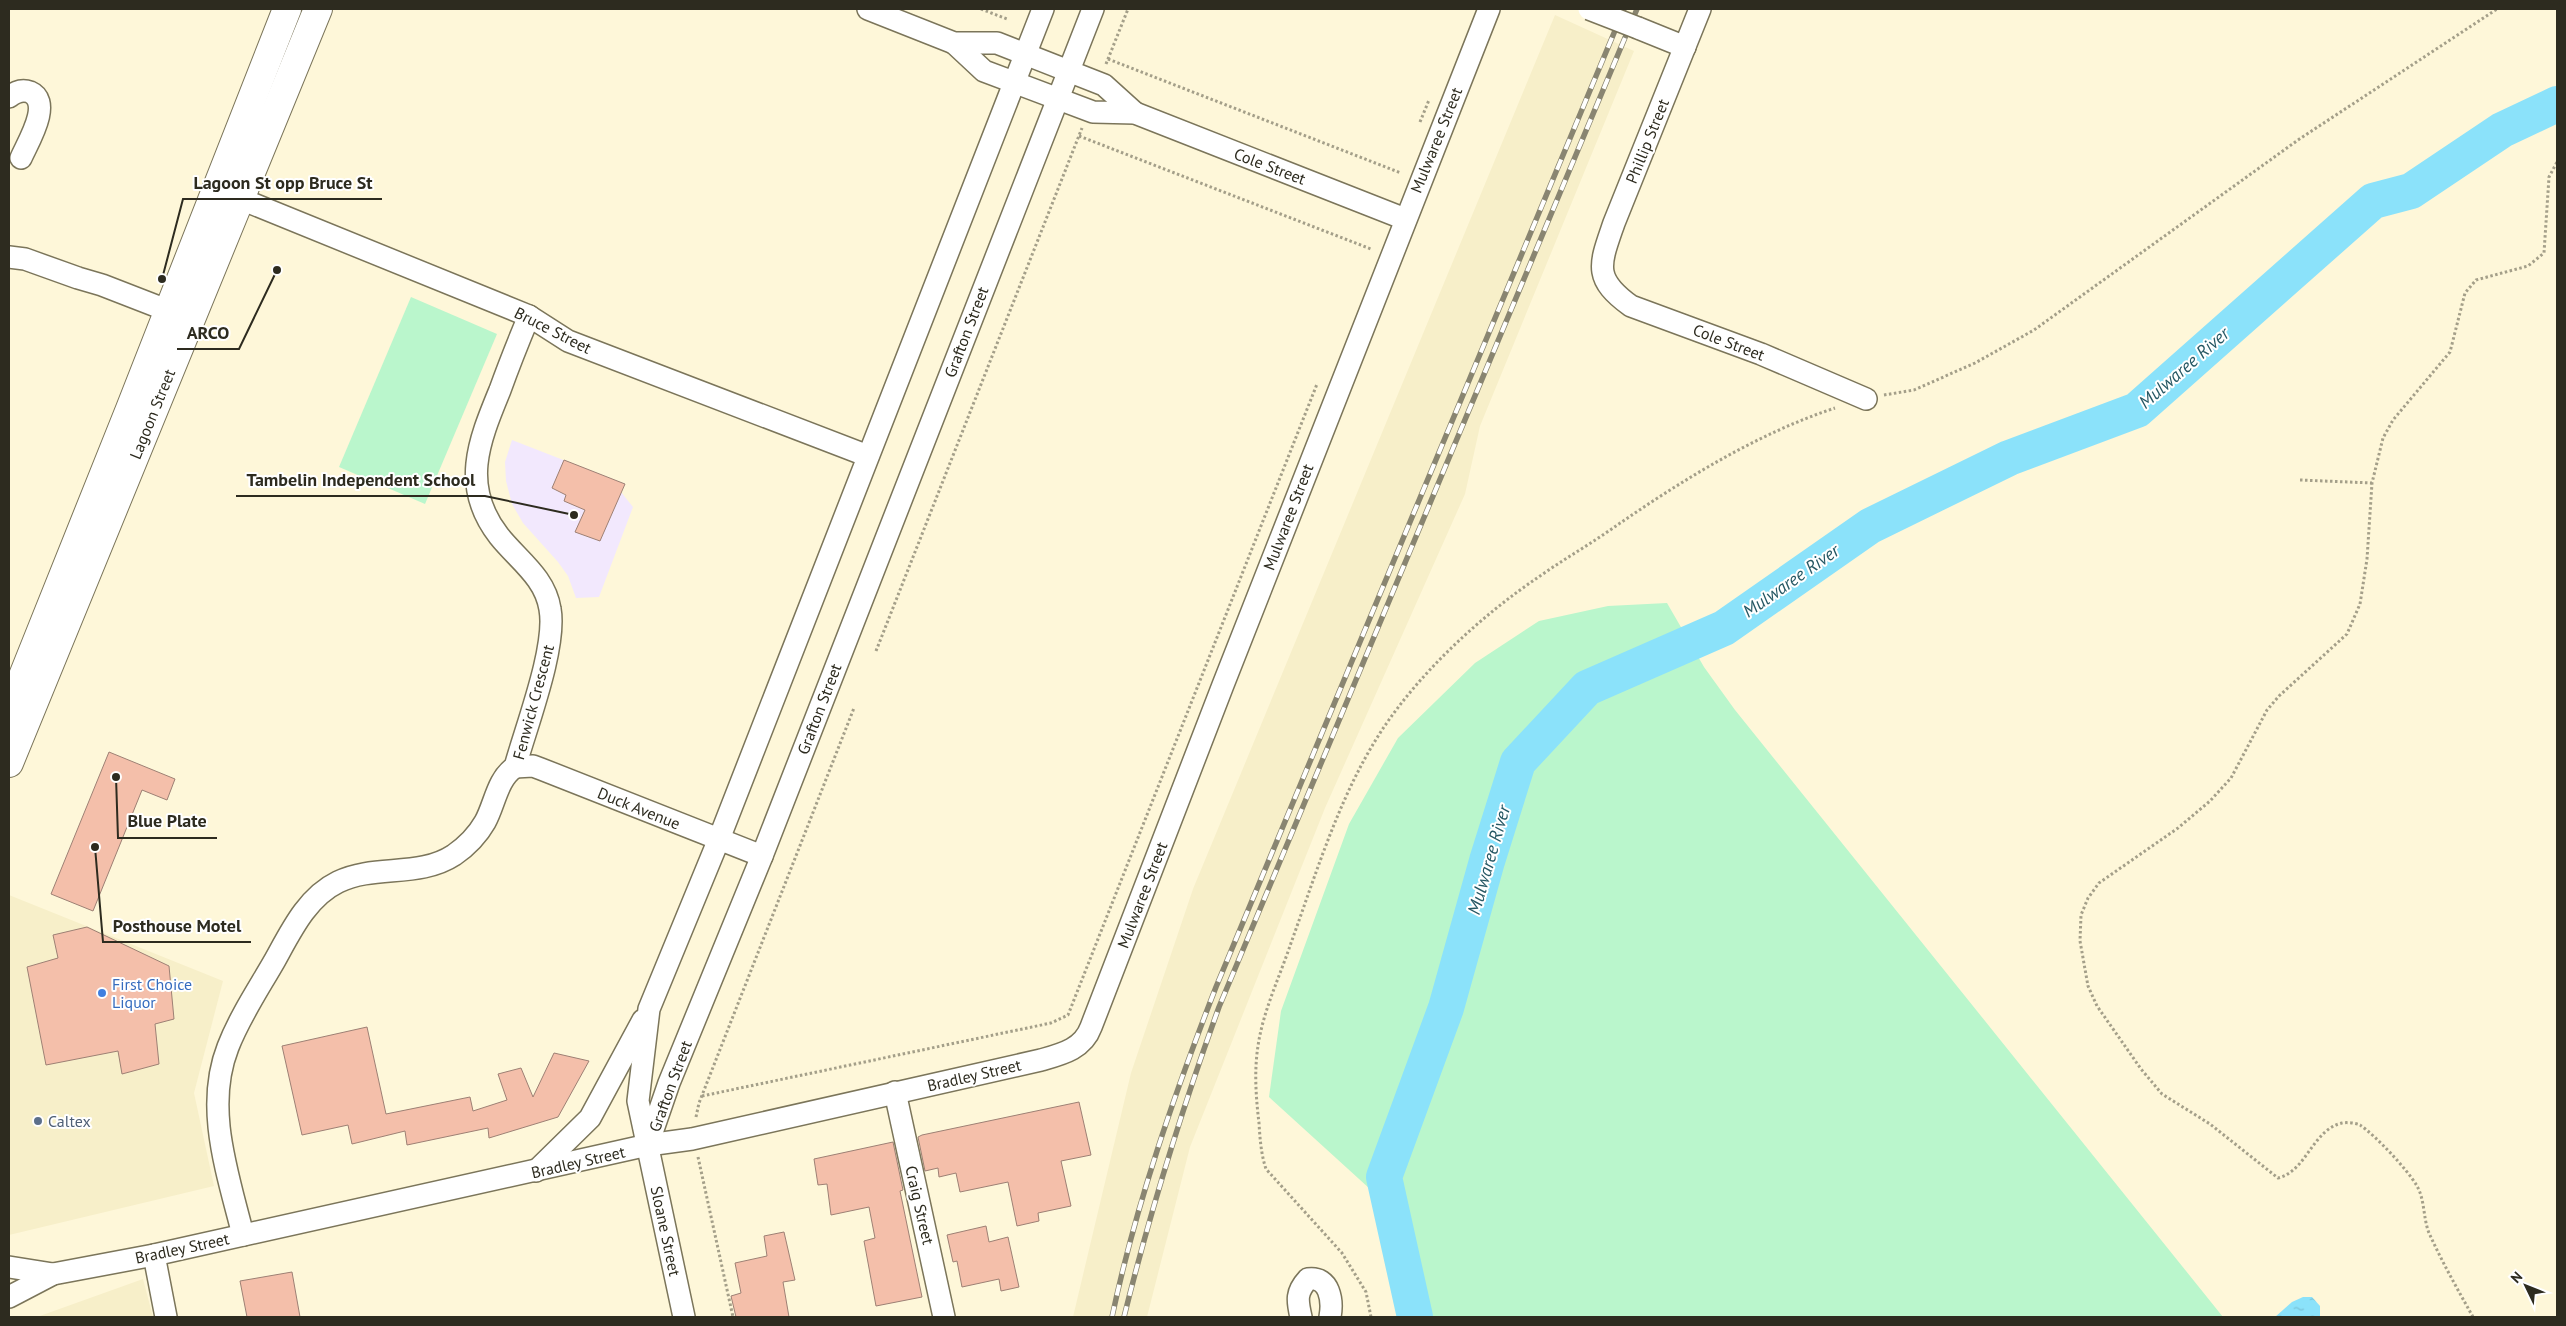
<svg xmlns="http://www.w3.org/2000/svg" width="2566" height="1326" font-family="'PT Sans',sans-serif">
	<defs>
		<pattern id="water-ripples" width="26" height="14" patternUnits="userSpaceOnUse" patternTransform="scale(1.25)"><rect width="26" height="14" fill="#8be2fa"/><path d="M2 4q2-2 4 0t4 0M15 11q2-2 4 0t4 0" fill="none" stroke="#78c2d6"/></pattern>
	</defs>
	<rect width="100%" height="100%" fill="#fef7d9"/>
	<!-- built -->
	<g fill="#f7efc9">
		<path d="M1555,15L1634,51L1480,426L1465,494L1325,808L1190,1147L1147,1317H1073L1131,1073L1193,889Z"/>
		<path d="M9,895L223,981L194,1093L214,1186L9,1235Z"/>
		<path d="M143,1279L153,1317H37Z"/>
	</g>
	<!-- education -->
	<path fill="#f2e8fd" d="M512,440L625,484L621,492L633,507L599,597L576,598L568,576L558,562L523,523L512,504L506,481L505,462Z"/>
	<!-- grass -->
	<g fill="#baf6cc">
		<path d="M411,297L497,334L425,504L339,467Z"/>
		<path d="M1667,603L1704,667L1735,710L2223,1317H1428L1403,1219L1269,1097L1281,1011L1349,824L1398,738L1475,663L1539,621L1608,606Z"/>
	</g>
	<!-- water -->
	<path fill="url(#water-ripples)" d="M2303,1297H2312L2320,1306V1317H2275L2292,1302Z"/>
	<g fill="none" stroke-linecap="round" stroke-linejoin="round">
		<!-- river -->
		<path stroke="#8be2fa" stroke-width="36" d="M1415,1317L1384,1177L1446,1008L1487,861L1518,762L1587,688L1724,628L1870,526L2009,458L2137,410L2373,201L2411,191L2502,130L2557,104"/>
	</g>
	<!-- building -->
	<g fill="#f4bfaa" stroke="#9d8074">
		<path d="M564,460L625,484L600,541L575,532L585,510L564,501L566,495L552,488Z"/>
		<path d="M109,752L175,779L167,800L142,790L93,911L51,894Z"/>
		<path d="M87,927L169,966L174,1019L155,1024L159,1064L122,1074L118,1051L46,1065L27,967L58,958L53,935Z"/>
		<path d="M367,1027L386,1114L470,1097L473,1111L507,1100L498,1074L521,1068L533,1097L554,1053L589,1061L558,1117L489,1138L488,1128L407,1145L405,1131L352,1144L348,1125L302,1135L282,1046Z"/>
		<path d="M1079,1102L1091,1155L1061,1161L1071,1206L1038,1213L1039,1221L1017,1226L1008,1182L960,1192L956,1173L939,1177L938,1168L925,1171L918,1137L922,1135Z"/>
		<path d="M893,1142L903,1190L900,1191L922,1297L876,1306L864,1241L875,1238L869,1207L831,1215L827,1184L818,1185L814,1159Z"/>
		<path d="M986,1226L989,1242L1008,1237L1019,1287L1001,1291L999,1279L962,1287L957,1261L953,1262L947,1235Z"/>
		<path d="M784,1232L795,1280L783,1282L789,1317H736L731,1296L741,1293L735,1263L767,1256L764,1236Z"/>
		<path d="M292,1272L300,1317H247L240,1281Z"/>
	</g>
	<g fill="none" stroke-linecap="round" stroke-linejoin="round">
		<!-- minor casing -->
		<g stroke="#7b755a" stroke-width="24">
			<g id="minor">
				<path d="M868,9L954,43H997L1104,85L1135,113"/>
				<path d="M1700,9L1614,223C1600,264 1592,278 1631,306L1761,354L1866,399"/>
				<path d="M1638,28L1685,47"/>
				<path d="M954,43L984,71L1093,112L1135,113L1405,219"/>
				<path d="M9,97C15,92 22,89 30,92C53,102 28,142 21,158"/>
				<path d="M241,199L529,316L568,341L868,456"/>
				<path d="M9,257L25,259L78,278L102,285L169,311"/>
				<path d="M515,767L533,766L541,769L762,856"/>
				<path d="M895,1092L944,1317"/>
				<path d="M648,1144L669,1083L762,856L1093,9"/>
				<path d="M536,1171L590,1118L643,1020"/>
				<path d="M243,1235C228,1174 204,1108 228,1047C240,1016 259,988 275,960C291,931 307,897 338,882C375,864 419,878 454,855C467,846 477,836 485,822C495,804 497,779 515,767C526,727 557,647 550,609C545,577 518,560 499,536C460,486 479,441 500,390C509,365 519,340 529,316"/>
				<path d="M154,1255L166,1317"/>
				<path d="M9,1267L53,1274"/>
				<path d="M9,1297L53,1274L154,1255L648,1145L692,1139L1041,1060C1062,1054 1083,1049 1091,1027L1223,685L1489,9"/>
				<path d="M684,1317L638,1101L649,1009L719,839L1043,9"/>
				<path d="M1301,1317C1297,1300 1296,1292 1308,1279C1330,1276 1333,1301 1330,1317"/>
			</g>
		</g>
		<!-- major casing -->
		<g stroke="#7b755a" stroke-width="30">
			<g id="major">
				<path d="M9,711L130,409L287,9"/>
				<path d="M9,763L318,9"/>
			</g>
		</g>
		<!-- path -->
		<g stroke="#a49f89" stroke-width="3" stroke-dasharray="2.5 2.5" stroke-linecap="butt">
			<path d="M981,9L1007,19"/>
			<path d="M1108,59L1401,173"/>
			<path d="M1106,64L1128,9"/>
			<path d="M1420,122L1429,100"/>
			<path d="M1079,136L1371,249"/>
			<path d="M1884,395L1914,390L1975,363L2034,330L2298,140L2497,9"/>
			<path d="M2300,480L2372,483"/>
			<path d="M876,651L1082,128"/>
			<path d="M702,1096L1051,1023L1068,1015L1317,384"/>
			<path d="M696,1117L699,1103L854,708"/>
			<path d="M698,1157L733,1317"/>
			<path d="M1371,1317L1366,1292L1342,1253L1266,1169C1261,1154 1260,1139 1259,1123C1256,1098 1254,1071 1258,1046C1263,1011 1280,976 1291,943C1317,871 1340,794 1382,730C1421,671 1482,615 1540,576C1564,559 1589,545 1613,528C1681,481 1756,434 1835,408"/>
			<path d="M2473,1317C2458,1290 2442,1262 2429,1233C2423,1218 2425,1200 2417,1186C2407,1169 2376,1136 2360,1125C2356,1123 2346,1122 2342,1123C2312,1130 2307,1171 2278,1178L2210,1124L2162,1094L2141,1069L2097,1006L2088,986L2080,941L2081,915L2088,898L2099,883L2178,828L2210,801L2231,778L2267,710L2279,696L2347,634L2360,604L2367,559L2372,483L2383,438L2393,420L2450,352L2465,293L2476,280L2528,266L2544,253L2549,177L2557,162"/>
		</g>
		<!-- minor -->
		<use href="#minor" stroke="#fff" stroke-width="21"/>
		<!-- major -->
		<use href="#major" stroke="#fff" stroke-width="28"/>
		<!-- rail casing -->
		<g stroke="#898571" stroke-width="5.5">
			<g id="rail">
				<path d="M1112,1317C1136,1204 1174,1095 1216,987L1624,9"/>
				<path d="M1124,1317C1150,1212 1182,1109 1219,1007L1637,9"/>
			</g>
		</g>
		<!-- rail -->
		<use href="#rail" stroke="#fff" stroke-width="4" stroke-dasharray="11" stroke-linecap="butt"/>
		<!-- minor-bridge casing -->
		<g stroke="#7b755a" stroke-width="24" stroke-linecap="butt">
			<path id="minor-bridge" d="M1589,9L1638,28"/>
		</g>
		<!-- minor-bridge -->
		<use href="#minor-bridge" stroke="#fff" stroke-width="21"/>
	</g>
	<!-- markers -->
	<circle fill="#3f7fe0" stroke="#fff" stroke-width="2" cx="102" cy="993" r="5"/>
	<circle fill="#5c6f8a" stroke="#fff" stroke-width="2" cx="38" cy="1121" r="5"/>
	<g text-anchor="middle" stroke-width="4" stroke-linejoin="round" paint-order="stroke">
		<!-- street labels -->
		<g font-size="16" fill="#2d2b1f" stroke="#fff">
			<text transform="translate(1436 140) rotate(-68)" y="6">Mulwaree Street</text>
			<text transform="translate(1647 141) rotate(-68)" y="6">Phillip Street</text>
			<text transform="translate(1270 166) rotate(21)" y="6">Cole Street</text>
			<text transform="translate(553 330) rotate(27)" y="6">Bruce Street</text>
			<text transform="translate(966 332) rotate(-69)" y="6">Grafton Street</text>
			<text transform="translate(1729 342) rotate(21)" y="6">Cole Street</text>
			<text transform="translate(152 414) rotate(-68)" y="6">Lagoon Street</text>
			<text transform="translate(1288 517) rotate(-69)" y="6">Mulwaree Street</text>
			<text transform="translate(533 702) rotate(-75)" y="6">Fenwick Crescent</text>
			<text transform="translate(819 709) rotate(-69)" y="6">Grafton Street</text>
			<text transform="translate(639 808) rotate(22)" y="6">Duck Avenue</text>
			<text transform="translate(1142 895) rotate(-69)" y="6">Mulwaree Street</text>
			<text transform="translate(974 1075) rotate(-13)" y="6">Bradley Street</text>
			<text transform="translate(670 1086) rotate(-70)" y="6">Grafton Street</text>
			<text transform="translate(578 1162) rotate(-13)" y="6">Bradley Street</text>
			<text transform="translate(920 1205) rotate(77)" y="6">Craig Street</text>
			<text transform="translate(666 1231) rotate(78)" y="6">Sloane Street</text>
			<text transform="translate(182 1248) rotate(-12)" y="6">Bradley Street</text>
		</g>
		<!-- shop labels -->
		<g font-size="16" fill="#366cbe" stroke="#fff" text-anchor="start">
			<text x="112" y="990">First Choice<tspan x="112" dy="18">Liquor</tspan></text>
		</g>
		<!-- service labels -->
		<g font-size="16" fill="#4e5e75" stroke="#fff" text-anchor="start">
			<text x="48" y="1127">Caltex</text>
		</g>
		<!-- water labels -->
		<g font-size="18" font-style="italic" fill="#265864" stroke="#fff">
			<text transform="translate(2184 368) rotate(-41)" y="6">Mulwaree River</text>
			<text transform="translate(1791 581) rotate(-35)" y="6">Mulwaree River</text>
			<text transform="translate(1489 860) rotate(-74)" y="6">Mulwaree River</text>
		</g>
	</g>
	<!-- callouts -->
	<path fill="none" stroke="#2d2b1f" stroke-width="2" d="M162 279L183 199H382M277 270L239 349H177M574 515L485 496H236M116 777L118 838H217M95 847L103 942H251"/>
	<g fill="#2d2b1f" stroke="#fff" stroke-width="2">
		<circle cx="162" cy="279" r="5"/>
		<circle cx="277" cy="270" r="5"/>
		<circle cx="574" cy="515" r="5"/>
		<circle cx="116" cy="777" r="5"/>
		<circle cx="95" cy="847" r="5"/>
	</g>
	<g font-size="18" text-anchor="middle" font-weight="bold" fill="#2d2b1f" stroke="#fff" stroke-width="4" stroke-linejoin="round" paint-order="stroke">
		<text x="283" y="189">Lagoon St opp Bruce St</text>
		<text x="208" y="339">ARCO</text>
		<text x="361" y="486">Tambelin Independent School</text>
		<text x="167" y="827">Blue Plate</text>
		<text x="177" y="932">Posthouse Motel</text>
	</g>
	<!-- border -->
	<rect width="2566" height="1326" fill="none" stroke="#2d2b1f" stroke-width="20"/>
	<!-- north arrow -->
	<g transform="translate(2526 1286) rotate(313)" stroke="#ffffff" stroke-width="4" paint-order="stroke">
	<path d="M0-4L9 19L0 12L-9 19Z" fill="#2d2b1f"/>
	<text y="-8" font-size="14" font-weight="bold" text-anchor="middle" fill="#2d2b1f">N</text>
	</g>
</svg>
